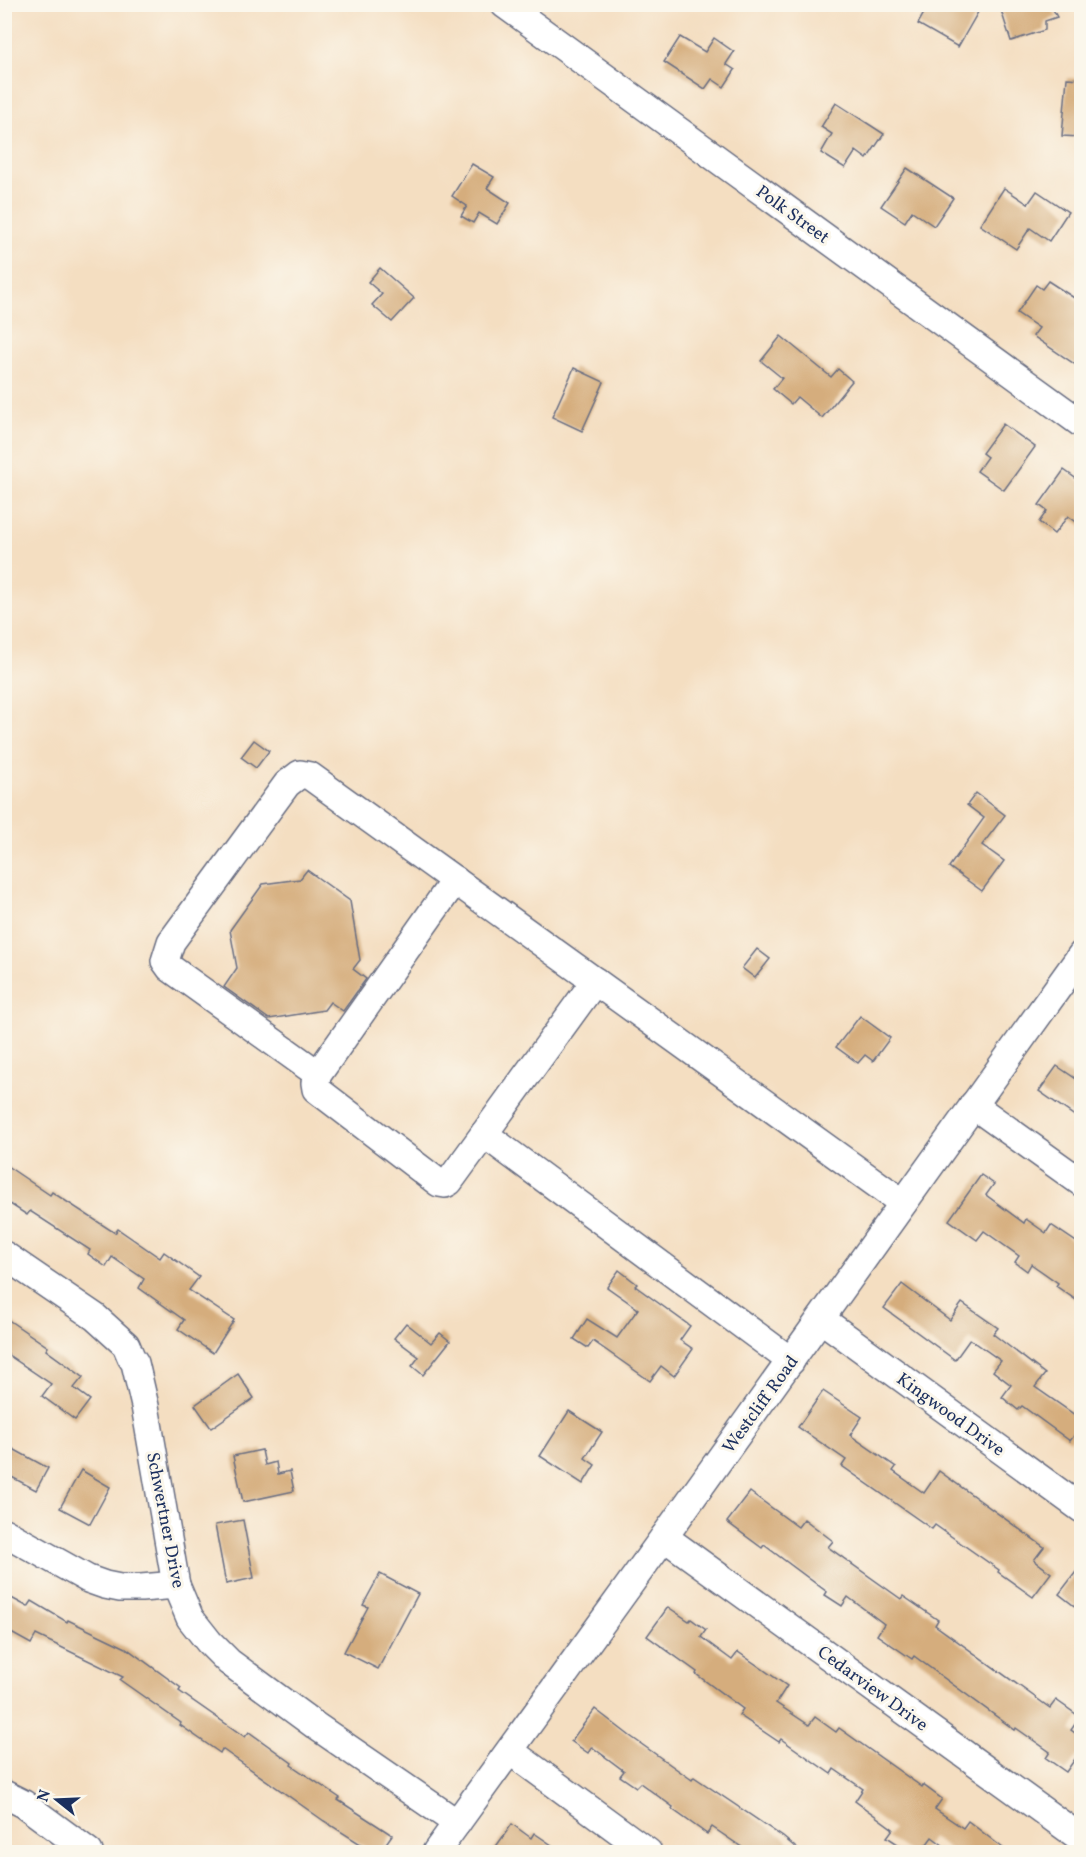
<svg xmlns="http://www.w3.org/2000/svg" width="1086" height="1857" font-family="Vollkorn,serif">
	<rect width="100%" height="100%" fill="#fbf7ec"/>
	<filter id="ink" filterUnits="userSpaceOnUse"><feTurbulence type="fractalNoise" baseFrequency=".0167" numOctaves="2"/><feDisplacementMap in="SourceGraphic" scale="12" xChannelSelector="R" yChannelSelector="G"/><feConvolveMatrix kernelMatrix="1 2 1 2 8 2 1 2 1" color-interpolation-filters="sRGB"/></filter>
	<filter id="wash" filterUnits="userSpaceOnUse"><feTurbulence type="fractalNoise" baseFrequency=".008" numOctaves="4" result="noise"/><feDisplacementMap in="SourceGraphic" scale="24" xChannelSelector="R" yChannelSelector="G"/><feGaussianBlur stdDeviation="1.35" result="paint"/><feColorMatrix in="noise" values="0 0 0 0 0 0 0 0 0 0 0 0 0 0 0 0 0 1.4 0 .05"/><feComposite in="paint" operator="in"/></filter>
	<g filter="url(#wash)">
		<rect width="100%" height="100%" fill="#f4dec1"/>
		<g id="blocks">
			<!-- building -->
			<g fill="#d5ad7d">
				<path d="M929,4H964L978,12L958,47L918,24Z"/>
				<path d="M999,4H1050L1057,17L1045,21V30L1011,41Z"/>
				<path d="M680,37L705,52L714,38L734,52L726,64L735,70L724,87L712,79L705,89L664,62Z"/>
				<path d="M1067,78L1082,79L1081,137L1062,136Z"/>
				<path d="M836,103L884,134L867,159L856,151L845,168L821,153L832,134L821,127Z"/>
				<path d="M472,164L494,177L487,188L510,203L497,224L479,213L473,223L461,216L467,206L452,196Z"/>
				<path d="M907,168L953,198L934,226L912,211L905,222L881,206Z"/>
				<path d="M1004,188L1028,204L1037,191L1068,212L1049,241L1030,228L1016,249L980,225Z"/>
				<path d="M380,268L414,298L392,322L372,305L382,294L368,282Z"/>
				<path d="M1048,281L1082,303V369L1033,336L1039,328L1017,313L1036,285L1042,289Z"/>
				<path d="M781,336L831,377L838,369L852,381L822,418L797,397L791,404L773,389L782,378L761,361Z"/>
				<path d="M574,368L604,382L582,431L552,417Z"/>
				<path d="M1003,424L1035,447L1004,490L977,471L987,457L982,453Z"/>
				<path d="M1064,470L1082,483V526L1068,516L1054,534L1039,522L1047,511L1039,505Z"/>
				<path d="M254,740L269,751L256,768L241,757Z"/>
				<path d="M976,793L1005,815L982,845L1004,861L982,891L949,867L984,818L967,805Z"/>
				<path d="M307,870L350,901L360,960L353,969L366,979L343,1011L330,1002L324,1010L269,1019L224,987L237,968L230,930L263,884L300,879Z"/>
				<path d="M757,949L770,959L755,978L742,968Z"/>
				<path d="M860,1016L890,1038L873,1061L865,1055L858,1063L836,1047Z"/>
				<path d="M1057,1066L1082,1083V1121L1039,1091Z"/>
				<path d="M4,1164L50,1195L52,1192L115,1233L118,1229L160,1258L164,1252L199,1277L189,1290L234,1320L213,1353L178,1329L184,1320L139,1288L144,1279L112,1257L106,1267L88,1254L90,1250L30,1211L27,1215L4,1200Z"/>
				<path d="M981,1175L994,1184L986,1195L1024,1223L1026,1219L1046,1233L1051,1225L1082,1246V1304L1056,1286L1058,1283L1031,1264L1027,1271L1015,1262L1019,1256L984,1231L977,1240L949,1220Z"/>
				<path d="M619,1270L637,1284L635,1286L690,1326L680,1340L693,1349L674,1376L661,1366L650,1381L593,1341L588,1348L574,1339L587,1319L617,1338L638,1309L607,1287Z"/>
				<path d="M902,1284L950,1320L962,1303L998,1328L993,1334L1045,1374L1035,1387L1082,1420V1425L1070,1441L1022,1406L1018,1410L1002,1397L1011,1385L993,1371L1001,1361L970,1339L955,1360L884,1308Z"/>
				<path d="M4,1317L48,1347L46,1350L83,1377L74,1388L90,1400L75,1420L42,1396L51,1384L4,1352Z"/>
				<path d="M406,1323L431,1343L440,1333L450,1341L423,1375L412,1366L419,1357L394,1338Z"/>
				<path d="M238,1374L254,1398L211,1428L195,1405Z"/>
				<path d="M823,1391L862,1417L850,1435L896,1467L893,1471L924,1493L939,1471L1044,1547L1034,1560L1051,1573L1033,1597L998,1572L999,1570L935,1525L932,1529L842,1466L846,1460L798,1427Z"/>
				<path d="M569,1411L602,1432L585,1458L595,1465L583,1484L540,1456Z"/>
				<path d="M4,1444L48,1468L36,1490L4,1473Z"/>
				<path d="M262,1450L265,1465L276,1462L278,1474L290,1471L294,1491L243,1502L233,1456Z"/>
				<path d="M81,1470L110,1487L90,1524L60,1508Z"/>
				<path d="M750,1492L798,1527L804,1519L833,1541L828,1547L901,1599L903,1596L938,1620L935,1625L1050,1708L1056,1700L1080,1717L1071,1730L1082,1738V1749L1066,1772L1046,1758L1050,1752L1016,1728L1015,1730L914,1656L912,1659L877,1635L884,1624L848,1597L842,1606L825,1595L827,1592L764,1545L762,1548L727,1522Z"/>
				<path d="M243,1520L254,1578L226,1584L215,1525Z"/>
				<path d="M1082,1564V1612L1059,1594Z"/>
				<path d="M380,1574L418,1594L378,1669L344,1652L368,1607L363,1605Z"/>
				<path d="M4,1594L28,1607L32,1601L67,1622L68,1620L126,1648L181,1688L179,1691L245,1737L249,1732L292,1763L291,1765L340,1798L338,1800L392,1835L380,1852H373L324,1821L222,1749L220,1753L180,1725L181,1723L120,1680L123,1677L36,1635L31,1644L4,1629Z"/>
				<path d="M668,1607L689,1621L691,1619L706,1630L701,1637L732,1660L738,1652L787,1686L776,1703L809,1725L815,1717L836,1732L839,1728L922,1787L923,1785L942,1799L935,1809L963,1828L968,1821L1008,1852H952L932,1837L921,1852H910L887,1837L893,1829L855,1801L863,1789L834,1769L831,1774L781,1739L779,1742L739,1715L743,1709L696,1674L697,1672L647,1636Z"/>
				<path d="M595,1709L630,1736L692,1780L694,1777L783,1837L801,1852H749L712,1827L707,1834L672,1809L673,1807L640,1783L636,1787L620,1776L624,1771L592,1747L588,1753L571,1741Z"/>
				<path d="M512,1824L531,1838L534,1833L562,1852H492Z"/>
			</g>
		</g>
	</g>
	<g filter="url(#ink)">
		<use href="#blocks" fill-opacity="0" stroke="#676c81" stroke-width="1.5"/>
		<g fill="none" stroke-linecap="round" stroke-linejoin="round">
			<!-- minor casing -->
			<g stroke="#676c81" stroke-width="30">
				<g id="minor">
					<path d="M504,4L1082,424"/>
					<path d="M455,880L318,1074L315,1083L316,1089L439,1183L445,1184L449,1182L484,1134"/>
					<path d="M595,981L484,1134L791,1361"/>
					<path d="M318,1074L170,968L165,961L171,942L287,784L300,774L310,776L903,1203"/>
					<path d="M973,1105L1082,1183"/>
					<path d="M4,1255L95,1317L126,1345L131,1357L135,1363L145,1406L176,1585L190,1618L209,1642L229,1662L316,1726L457,1823"/>
					<path d="M821,1319L1082,1509"/>
					<path d="M4,1532L88,1579L105,1585L120,1588H141L176,1585"/>
					<path d="M664,1537L1082,1839"/>
					<path d="M510,1751L648,1852"/>
					<path d="M4,1794L24,1804L89,1852"/>
					<path d="M436,1852L664,1537L1082,954"/>
				</g>
			</g>
			<!-- minor -->
			<use href="#minor" stroke="#fff" stroke-width="27"/>
		</g>
	</g>
	<g text-anchor="middle" stroke-width="6" stroke-linejoin="round" paint-order="stroke">
		<!-- street labels -->
		<g font-size="18" fill="#1b2f5e" stroke="#fbf7ec">
			<text transform="translate(793 214) rotate(36)" y="6">Polk Street</text>
			<text transform="translate(760 1404) rotate(-54)" y="6">Westcliff Road</text>
			<text transform="translate(951 1414) rotate(36)" y="6">Kingwood Drive</text>
			<text transform="translate(166 1520) rotate(79)" y="6">Schwertner Drive</text>
			<text transform="translate(873 1688) rotate(36)" y="6">Cedarview Drive</text>
		</g>
	</g>
	<!-- margin -->
	<rect width="1086" height="1857" fill="none" stroke="#fbf7ec" stroke-width="24"/>
	<!-- north arrow -->
	<g transform="translate(57 1800) rotate(288)" stroke="#fbf7ec" stroke-width="4.5" paint-order="stroke">
	<path d="M0-4.5L10 22L0 15L-10 22Z" fill="#1b2f5e"/>
	<text y="-9" font-size="16" font-weight="bold" text-anchor="middle" fill="#1b2f5e">N</text>
	</g>
</svg>
